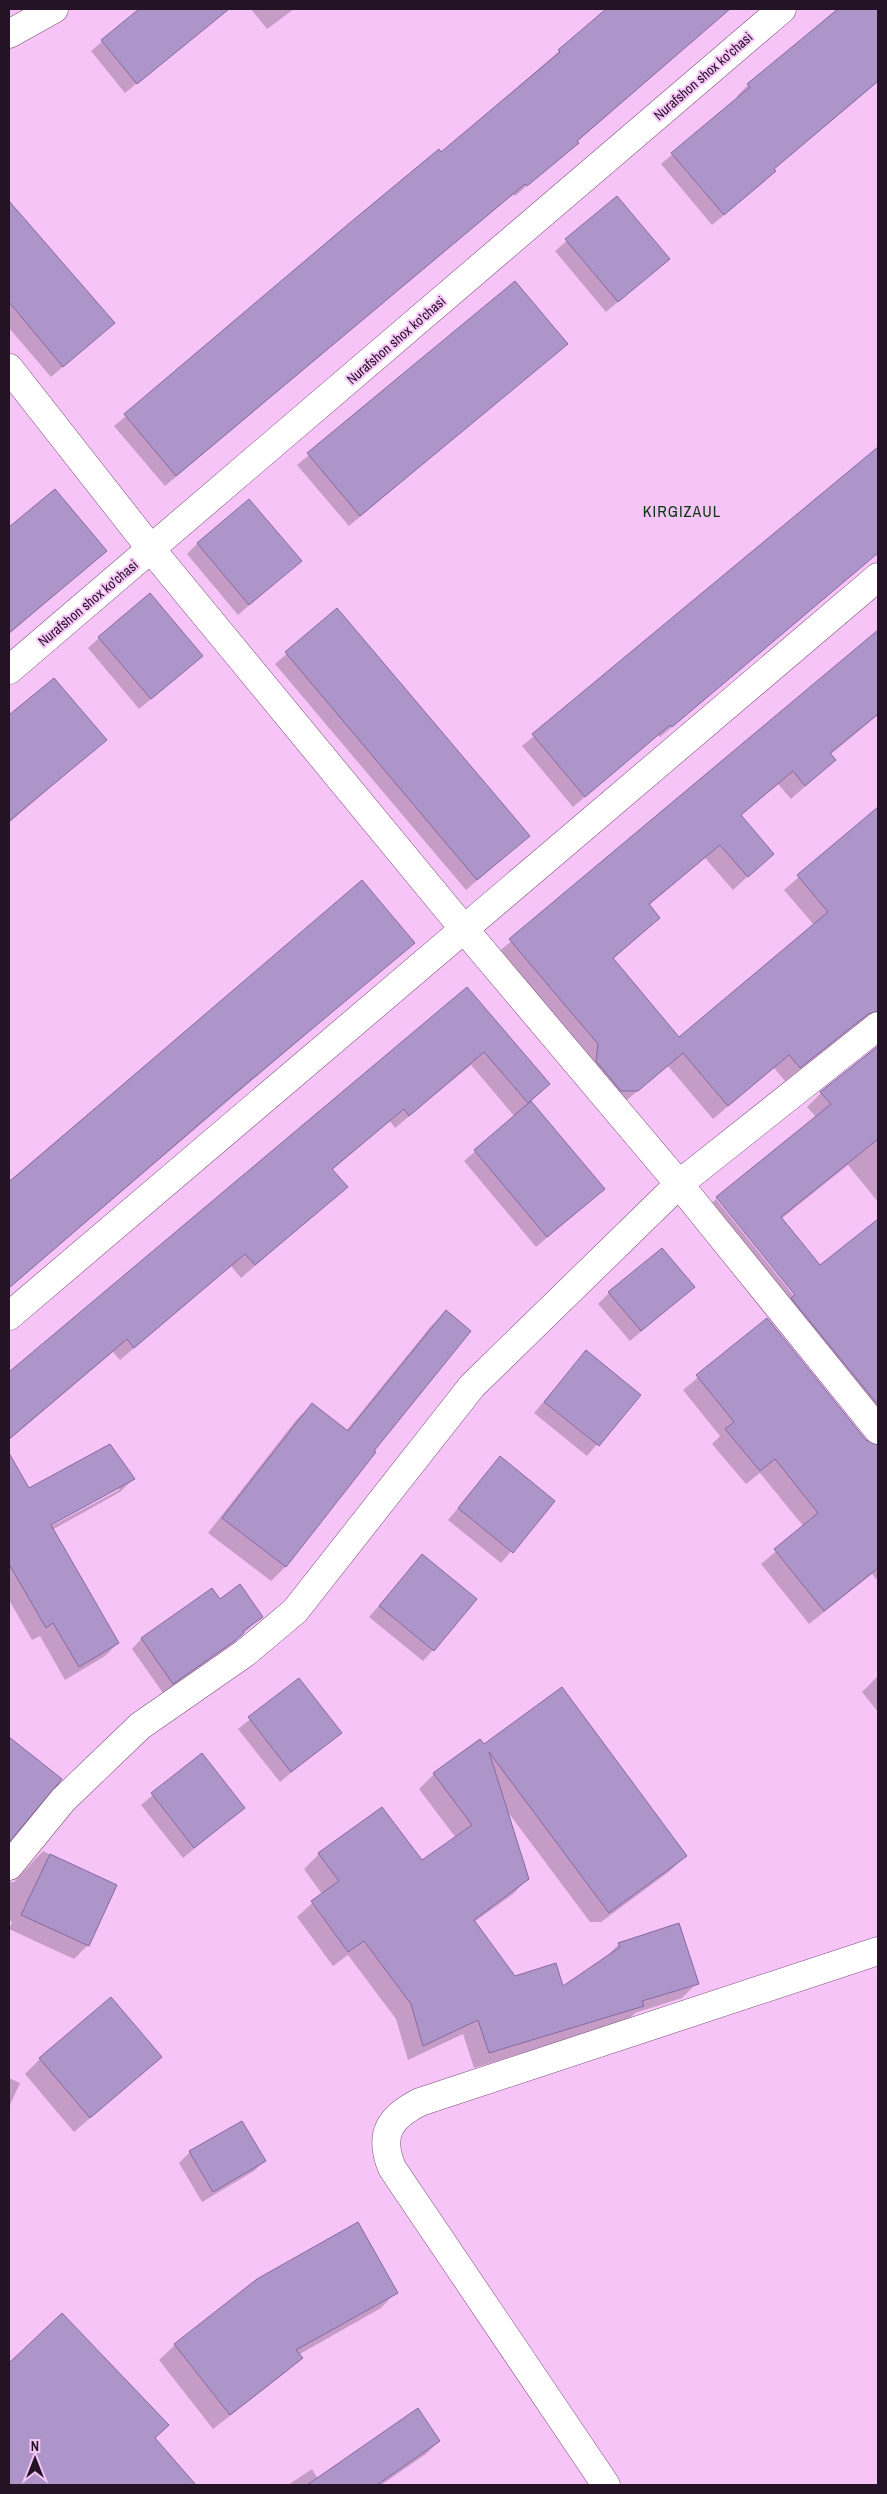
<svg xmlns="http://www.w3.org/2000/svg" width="887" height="2494" font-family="'Archivo Narrow',sans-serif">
	<rect width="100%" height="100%" fill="#f7c4f8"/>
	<!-- shadow -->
	<g fill="#0003" fill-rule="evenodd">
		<path d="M141,9H227L125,93L91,51Z"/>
		<path d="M251,9H294L267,29Z"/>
		<path d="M608,9H729L515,196L513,194L165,486L114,426L440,154Z"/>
		<path d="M837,9H878V82L773,170L774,171L764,182L712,225L661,164L739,98L737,96L748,85Z"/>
		<path d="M617,198L668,259L606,312L555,251Z"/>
		<path d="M9,204L60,264L102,333L51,377L9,328Z"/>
		<path d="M515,283L566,344L349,526L297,465Z"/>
		<path d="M878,446V552L660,737L658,735L573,807L522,746L864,461Z"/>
		<path d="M54,490L106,551L9,634V528Z"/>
		<path d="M198,543L300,561L238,615L187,554Z"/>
		<path d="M337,610L528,836L466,890L275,664Z"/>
		<path d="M878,632V715L830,755L835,760L791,799L778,784L740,816L772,854L733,890L705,858L648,906L659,918L612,960L679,1038L814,925L784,890L878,808V955L869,962L878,973V1035L860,1024L853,1027L785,1081L774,1068L713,1119L668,1066L622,1104L496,954Z"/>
		<path d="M99,638L191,666L139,709L88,648Z"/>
		<path d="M54,679L105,740L9,823V717Z"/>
		<path d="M362,882L413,943L9,1288V1181Z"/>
		<path d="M467,989L548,1084L530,1102L603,1189L593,1199L536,1247L464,1161L515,1117L471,1065L395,1128L390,1121L332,1170L346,1187L241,1278L231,1266L120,1360L113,1352L9,1440V1374Z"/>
		<path d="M878,1047V1202L848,1165L781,1219L820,1267L878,1220V1439L703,1212L716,1199L798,1301L800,1299L718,1197L817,1118L807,1107L821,1093Z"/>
		<path d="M693,1287L630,1341L598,1304L609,1293Z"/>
		<path d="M446,1312L372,1451L285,1567L271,1581L208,1533L297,1419L312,1405L346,1431L431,1326Z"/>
		<path d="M767,1320L865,1441L871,1446H878V1462L876,1464L878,1467V1581L872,1574L809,1624L761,1564L804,1527L760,1473L746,1484L712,1444L720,1436L683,1390Z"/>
		<path d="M582,1357L639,1395L587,1456L534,1413Z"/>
		<path d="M9,1456L29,1490L133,1479L120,1492L52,1530L118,1643L105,1656L65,1680L40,1636L32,1640L9,1600ZM119,1487V1490L46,1529L45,1527Z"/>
		<path d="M500,1458L553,1502L501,1563L448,1520Z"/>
		<path d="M422,1556L433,1650L423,1661L369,1617Z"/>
		<path d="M212,1589L220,1601L261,1617L233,1643L163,1693L132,1649L141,1639Z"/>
		<path d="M878,1676V1712L862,1692Z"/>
		<path d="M299,1680L340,1732L280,1782L238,1729Z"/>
		<path d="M483,1746L685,1856L670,1871L601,1922H590L507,1811L528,1878L513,1894L474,1922L514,1977L562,1988L604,1959L619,1944L697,1983L682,1998L635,2013L627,2021L474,2068L463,2034L408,2060L396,2019L348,1955L333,1966L297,1917L322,1894L304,1869L319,1854L422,1862L456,1838L419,1789L434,1774Z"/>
		<path d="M21,1748L60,1780L9,1840V1760Z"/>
		<path d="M201,1755L243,1808L183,1858L141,1805Z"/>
		<path d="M43,1851L116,1886L88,1945L74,1959L9,1929L12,1922L9,1920V1882H14Z"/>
		<path d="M161,2057L74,2132L25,2074L40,2059Z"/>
		<path d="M9,2078L20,2083L9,2107Z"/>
		<path d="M190,2152L264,2161L254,2171L202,2202L179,2163Z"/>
		<path d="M396,2292L381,2308L298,2355L301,2358L285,2373L213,2429L159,2360L175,2345Z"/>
		<path d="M62,2315L154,2438L195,2485H9V2365Z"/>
		<path d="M439,2441L426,2454L381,2485H288L312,2469L318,2479Z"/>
	</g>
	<!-- building -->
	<g fill="#ad94c9" stroke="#856aa2">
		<path d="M139,9H229L137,84L101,40Z"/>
		<path d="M606,9H730L577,141L579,143L527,186L525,184L176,476L124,414L352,221L439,149L441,152L560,52L558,50Z"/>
		<path d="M838,9H878V81L774,169L776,171L724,215L671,153L750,87L747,84Z"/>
		<path d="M617,196L670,259L618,302L565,239Z"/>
		<path d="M9,201L115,323L63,367L9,302Z"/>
		<path d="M515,281L568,344L360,516L307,453Z"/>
		<path d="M878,447V553L672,727L670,725L585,797L532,734Z"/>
		<path d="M55,489L107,551L9,633V527Z"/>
		<path d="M249,499L302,561L249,605L197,543Z"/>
		<path d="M150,593L203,656L151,699L98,637Z"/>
		<path d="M337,608L530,836L477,880L285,652Z"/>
		<path d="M878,630V714L830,753L836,760L805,786L793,771L741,815L774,854L748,877L720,845L649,904L660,918L613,958L679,1037L828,912L797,875L878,807V1011L868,1014L800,1068L789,1055L728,1106L683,1053L638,1091H621L596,1061L598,1044L509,939Z"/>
		<path d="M54,678L107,740L9,821V715Z"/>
		<path d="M362,880L415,943L234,1094L9,1288V1182Z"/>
		<path d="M467,987L550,1084L528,1103L484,1052L409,1116L404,1109L332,1169L348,1187L255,1265L245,1254L134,1348L127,1339L9,1439V1372Z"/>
		<path d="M878,1046V1139L781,1217L820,1265L878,1219V1405L791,1298L795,1295L716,1197L831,1104L820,1092Z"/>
		<path d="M531,1101L605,1189L547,1237L474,1150Z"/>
		<path d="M662,1248L695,1287L641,1331L608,1292Z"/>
		<path d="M446,1310L471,1331L374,1451L376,1452L286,1567L222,1518L312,1403L348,1431Z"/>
		<path d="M767,1318L866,1440L878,1445V1568L824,1611L774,1549L818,1513L775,1459L760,1471L725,1429L734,1422L696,1375Z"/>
		<path d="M586,1350L641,1395L599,1446L544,1402Z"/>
		<path d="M110,1444L135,1479L51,1525L119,1643L79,1667L53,1623L46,1628L9,1564V1453L29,1488Z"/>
		<path d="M500,1456L555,1501L513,1553L458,1508Z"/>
		<path d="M422,1554L477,1599L434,1651L379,1606Z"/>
		<path d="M240,1584L263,1617L243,1631L244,1633L236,1640L173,1684L141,1638L212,1588L220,1599Z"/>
		<path d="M299,1678L342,1733L291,1772L248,1717Z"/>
		<path d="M562,1687L687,1856L609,1913L489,1752L529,1879L474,1920L515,1976L556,1963L563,1986L620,1947L618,1943L679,1923L699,1984L642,2001L644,2006L489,2053L478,2020L423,2046L411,2004L364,1941L348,1952L311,1901L339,1881L318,1853L382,1807L422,1860L472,1825L433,1773L480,1739L484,1744Z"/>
		<path d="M9,1737L62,1779L9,1842Z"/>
		<path d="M202,1753L245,1808L194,1848L151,1793Z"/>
		<path d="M50,1854L117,1885L89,1946L21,1915Z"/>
		<path d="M111,1997L162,2057L90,2118L39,2058Z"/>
		<path d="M242,2121L266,2161L213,2192L189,2151Z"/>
		<path d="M358,2222L398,2293L296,2350L303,2358L230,2415L174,2344L257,2279Z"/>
		<path d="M62,2313L169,2425L155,2438L196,2485H9V2363Z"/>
		<path d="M418,2408L440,2441L377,2485H307Z"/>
	</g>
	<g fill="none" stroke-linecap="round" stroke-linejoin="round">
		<!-- minor casing -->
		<g stroke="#7a4d7a" stroke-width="29">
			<g id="minor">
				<path d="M9,34L54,9"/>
				<path d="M9,368L151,549L464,929L679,1184L878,1430"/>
				<path d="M9,1316L878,577"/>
				<path d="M9,1866L63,1800L140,1726L245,1653L295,1611L472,1386L679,1184L878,1026"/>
				<path d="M606,2485L392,2168C378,2134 390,2117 420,2102L878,1951"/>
			</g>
		</g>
		<!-- tertiary casing -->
		<g stroke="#7a4d7a" stroke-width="29">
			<path id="tertiary" d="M9,670L782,9"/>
		</g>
		<!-- minor -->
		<use href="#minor" stroke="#fff" stroke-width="28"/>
		<!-- tertiary -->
		<use href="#tertiary" stroke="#fff" stroke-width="28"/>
	</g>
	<g text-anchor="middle" stroke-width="4" stroke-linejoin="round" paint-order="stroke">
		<!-- street labels -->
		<g font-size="14" fill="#241225" stroke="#f7c4f8">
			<text transform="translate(703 76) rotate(-41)" y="5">Nurafshon shox ko'chasi</text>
			<text transform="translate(396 340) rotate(-41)" y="5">Nurafshon shox ko'chasi</text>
			<text transform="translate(88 603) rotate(-40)" y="5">Nurafshon shox ko'chasi</text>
		</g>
		<!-- quarter labels -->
		<g font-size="16" letter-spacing="1" fill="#0b3813" stroke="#f7c4f8">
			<text x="682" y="517">KIRGIZAUL</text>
		</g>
	</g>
	<!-- border -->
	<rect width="887" height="2494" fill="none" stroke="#241225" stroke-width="20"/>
	<!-- north arrow -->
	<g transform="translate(35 2459)" stroke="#f7c4f8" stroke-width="4" paint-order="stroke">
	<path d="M0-4L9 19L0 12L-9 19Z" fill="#241225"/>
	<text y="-8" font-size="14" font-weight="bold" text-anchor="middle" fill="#241225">N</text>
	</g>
</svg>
